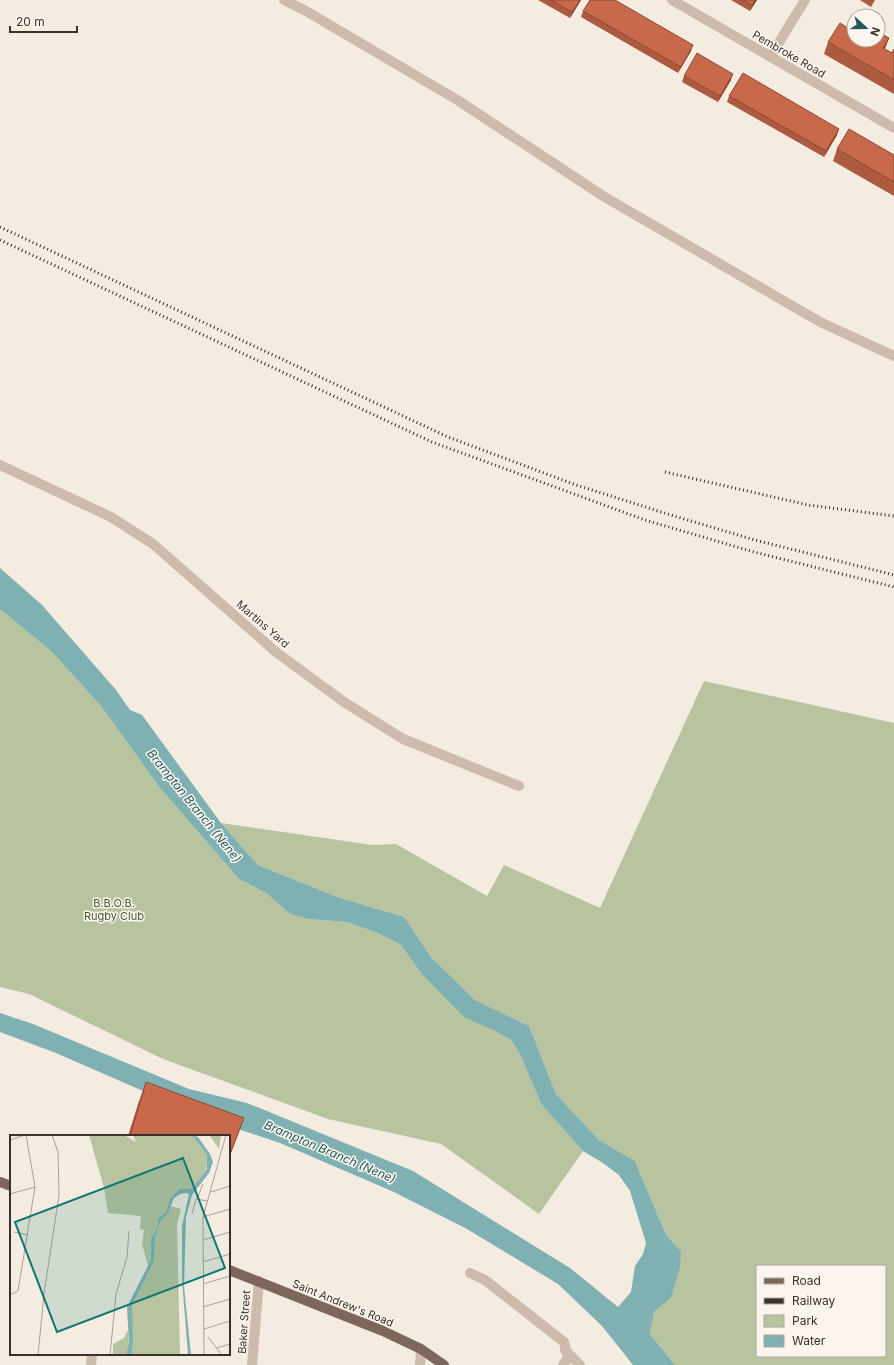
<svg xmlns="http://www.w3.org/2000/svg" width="894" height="1365" font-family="Inter,sans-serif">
	<rect width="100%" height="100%" fill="#f4ebe1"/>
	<!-- green -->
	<g fill="#b8c4a0" fill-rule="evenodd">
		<path d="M0,609L52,652L101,706L160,788L239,879L266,893L290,914L308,919L347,922L378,933L401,945L421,973L493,1030L511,1040L521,1056L541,1104L583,1151L539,1214L441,1144L328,1119L163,1059L29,994L0,987Z"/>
		<path d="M704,681L894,723V1365H675L650,1334L654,1312L671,1298L681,1251L666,1235L635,1161L599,1140L556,1094L529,1026L475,1000L431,957L404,917L337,897L258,865L221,823L372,845L396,844L487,896L504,865L600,908ZM757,1266H885V1356H757Z"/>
	</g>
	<!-- water -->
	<path fill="#7fb0b2" d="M0,568L42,605L116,690L130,710L142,715L221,823L258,865L337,897L404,917L431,957L475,1000L529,1026L556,1094L599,1140L635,1161L666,1235L681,1251L680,1267L671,1298L654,1312L650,1334L675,1365H633L602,1326L558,1284L467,1229L394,1192L280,1143L205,1118L56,1053L0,1032V1013L33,1024L189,1089L247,1103L413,1171L570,1268L618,1307L631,1292L635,1266L643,1254L646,1243L630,1191L619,1175L603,1163L583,1151L541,1104L521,1056L511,1040L493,1030L464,1017L421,973L401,945L378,933L347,922L308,919L290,914L266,893L239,879L160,788L101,706L52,652L0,609Z"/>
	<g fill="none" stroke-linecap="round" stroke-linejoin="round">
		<!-- service -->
		<g stroke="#cdbbac" stroke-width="10">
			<path d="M284,0L306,11L459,101L603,196L820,322L894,356"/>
			<path d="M0,465L111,517L153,544L276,652L344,702L403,739L519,786"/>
			<path d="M470,1273L485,1280L564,1342L568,1358L563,1365"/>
			<path d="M565,1350L580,1365"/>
		</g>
		<!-- minor -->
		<g stroke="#cdbbac" stroke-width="10">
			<path d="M672,0L894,128"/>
			<path d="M770,57L805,0"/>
			<path d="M91,1365L92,1354"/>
			<path d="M252,1365L259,1281"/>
			<path d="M420,1365L421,1349"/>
		</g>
		<!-- primary -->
		<g stroke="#7d675c" stroke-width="10">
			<path d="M0,1182L11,1186"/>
			<path d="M229,1270L383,1331L421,1349L444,1365"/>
		</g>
		<!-- rail -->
		<g stroke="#3b302b" stroke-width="3" stroke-dasharray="1 3" stroke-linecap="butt">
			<path d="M0,227L448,437L576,485L671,515L755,540L894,575"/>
			<path d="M0,240L432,442L645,520L754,552L894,587"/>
			<path d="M665,472L808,505L894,516"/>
		</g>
	</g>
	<!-- wall -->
	<g fill="#ac5a40">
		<path d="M538,0H581L570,18Z"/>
		<path d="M731,0H757L750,11Z"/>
		<path d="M860,0H875L871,7Z"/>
		<path d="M583,11L691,51L678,73L581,17Z"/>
		<path d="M889,38L885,49L892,53L894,49V94L824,54L828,42L854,40Z"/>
		<path d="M684,76L731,80L718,102L682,82Z"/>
		<path d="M729,96L837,135L824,157L727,102Z"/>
		<path d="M837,149L894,155V196L833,161Z"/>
		<path d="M146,1082L244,1118L229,1158V1136H128L138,1104Z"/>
	</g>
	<!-- shaded-wall -->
	<g fill="#8c4a34">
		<path d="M580,0H581L570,18L572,12Z"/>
		<path d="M755,0H757L750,11L752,5Z"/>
		<path d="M889,38L884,50L883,48Z"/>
		<path d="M693,45L691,51L678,73L681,67Z"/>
		<path d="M733,74L731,80L718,102L720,96Z"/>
		<path d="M839,129L837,135L824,157L826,151Z"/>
	</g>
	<!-- building -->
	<g fill="#c8694b" stroke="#8c4a34">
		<path d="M551,0H580L572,12Z"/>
		<path d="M590,0H615L693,45L681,67L583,11Z"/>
		<path d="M743,0H755L752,5Z"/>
		<path d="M840,23L854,32V40H878V32L889,38L883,48L892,53L894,49V80L828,42Z"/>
		<path d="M697,53L733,74L720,96L684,76Z"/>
		<path d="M743,73L839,129L826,151L729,96Z"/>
		<path d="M849,129L894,155V182L837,149Z"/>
		<path d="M146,1082L244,1118L229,1157V1136H130Z"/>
	</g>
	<g text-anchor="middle" stroke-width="3" stroke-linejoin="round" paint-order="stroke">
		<!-- street labels -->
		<g font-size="11" fill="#3b302b" stroke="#fbf5ee">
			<text transform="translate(789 54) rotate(30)" y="4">Pembroke Road</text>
			<text transform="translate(263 624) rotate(41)" y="4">Martins Yard</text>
			<text transform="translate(343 1303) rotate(22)" y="4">Saint Andrew's Road</text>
			<text transform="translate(244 1322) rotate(-86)" y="4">Baker Street</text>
		</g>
		<!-- park labels -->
		<g font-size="11" fill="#4a5a2e" stroke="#fbf5ee">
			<text x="114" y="907">B.B.O.B.<tspan x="114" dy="13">Rugby Club</tspan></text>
		</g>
		<!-- water labels -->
		<g font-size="12" font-style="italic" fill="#1f5a5e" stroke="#fbf5ee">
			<text transform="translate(194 806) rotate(51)" y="4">Brampton Branch (Nene)</text>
			<text transform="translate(330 1152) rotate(23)" y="4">Brampton Branch (Nene)</text>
		</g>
	</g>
	<!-- overview -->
	<g transform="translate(10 1135)">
		<rect width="220" height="220" fill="#f4ebe1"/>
		<path d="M79,0H114L126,7L123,0H182L197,20L198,28L195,36L181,54H169L160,64L156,77L149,84L148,91L141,104V125L138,131L132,109L134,95L130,94L131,81L98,78L94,53ZM199,0H211L209,14L200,1ZM161,71L171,74L167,89L170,220H121L122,170L144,126L145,103L151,85ZM118,195L119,212L116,220H103V209L114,203Z" fill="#b8c4a0"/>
		<path d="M182,0L188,2L200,19L203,27L199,38L182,60L176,82L174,151L181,220H178L172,145V91L179,59L176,58L170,59L164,63L158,78L151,85L145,103L144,126L122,170L123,209L121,220H116L119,208L117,172L141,125V104L148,91V84L156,77L160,64L169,54H181L197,34V20Z" fill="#7fb0b2"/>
		<path fill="none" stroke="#aaa098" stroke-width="1" d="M0,5L15,0M201,57L220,51M0,59L25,52M187,64L193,49M182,79L186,64L198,66M193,82L220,74M4,97L18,100M193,105L220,97M193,127L220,119M193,149L220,141M0,160L8,156L25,52L16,0M193,172L220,164M194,194L220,186M198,202L212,220M207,213L220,209M28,220L34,159L49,60L48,17L42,0M100,220L106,159L117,122L119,96M194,220L193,82L216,0"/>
		<path fill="#0f766e" fill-opacity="0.15" stroke="#0f766e" stroke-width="2" d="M173,23L215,133L47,197L5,87Z"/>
		<rect width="220" height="220" fill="none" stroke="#3b302b" stroke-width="2"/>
	</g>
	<!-- legend -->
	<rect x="756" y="1265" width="130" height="92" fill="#fbf5ee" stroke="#aea6a0"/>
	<rect x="764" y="1278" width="20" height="6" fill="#7d675c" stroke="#aea6a0"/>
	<text x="792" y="1285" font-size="12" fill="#3b302b">Road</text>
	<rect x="764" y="1298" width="20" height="6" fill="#3b302b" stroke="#aea6a0"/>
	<text x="792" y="1305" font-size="12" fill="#3b302b">Railway</text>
	<rect x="764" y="1315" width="20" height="12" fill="#b8c4a0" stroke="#aea6a0"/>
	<text x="792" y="1325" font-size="12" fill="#3b302b">Park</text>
	<rect x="764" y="1335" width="20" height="12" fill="#7fb0b2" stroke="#aea6a0"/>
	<text x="792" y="1345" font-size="12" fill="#3b302b">Water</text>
	<!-- north arrow -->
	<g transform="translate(866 28) rotate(111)"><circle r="19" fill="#fbf5ee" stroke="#aea6a0"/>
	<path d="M0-3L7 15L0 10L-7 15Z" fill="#1f5a5e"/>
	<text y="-6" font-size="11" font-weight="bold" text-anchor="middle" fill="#3b302b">N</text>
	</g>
	<!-- scale -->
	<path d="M10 26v6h67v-6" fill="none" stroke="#3b302b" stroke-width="2"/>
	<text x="16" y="26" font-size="12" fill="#3b302b" stroke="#fbf5ee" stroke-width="3" paint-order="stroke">20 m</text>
</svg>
